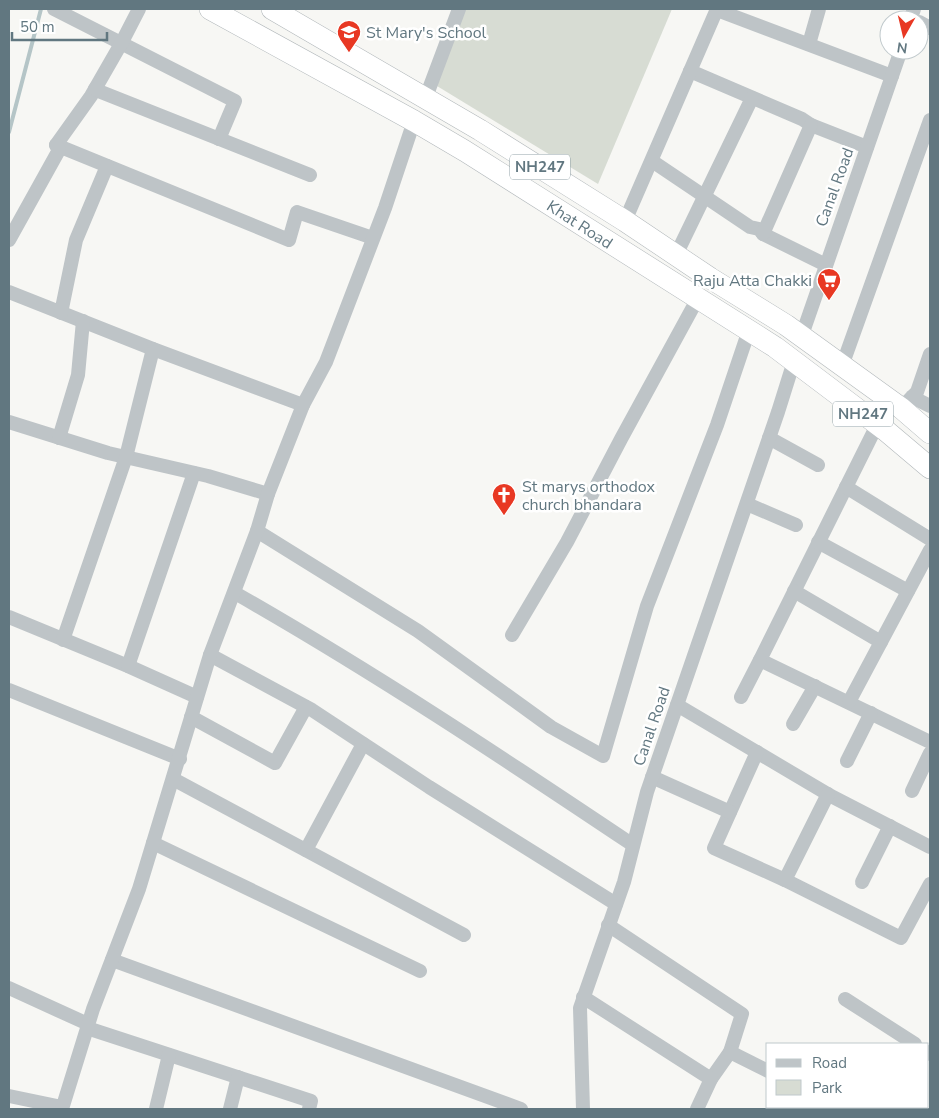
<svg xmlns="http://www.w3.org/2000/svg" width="939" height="1118" font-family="'Nunito Sans',sans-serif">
	<rect width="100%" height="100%" fill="#f7f7f4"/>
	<!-- green -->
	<path fill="#d7dcd3" d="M464,9H672L598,184L437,86Z"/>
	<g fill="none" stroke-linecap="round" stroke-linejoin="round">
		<!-- stream -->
		<path stroke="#b5c5c7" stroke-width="4" d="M9,132L41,9"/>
		<!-- highway casing -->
		<g stroke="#b1b7ba" stroke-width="22">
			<g id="highway">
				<path d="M210,9L414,121L465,151L775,347L885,430L930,468"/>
				<path d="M272,9L480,130L625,221L710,278L786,325L901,408L930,433"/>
			</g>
		</g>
		<!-- minor -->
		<g stroke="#bec4c7" stroke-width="14">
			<path d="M54,9L235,101L219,139"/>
			<path d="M139,9L122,42L91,96L56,145L289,240L297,212L373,238"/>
			<path d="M717,10L892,76"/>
			<path d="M910,20L914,9"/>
			<path d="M919,22L930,28"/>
			<path d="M809,44L819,9"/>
			<path d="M690,71L802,119L811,125L867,147"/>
			<path d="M95,89L101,92L310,175"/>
			<path d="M426,97L459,9"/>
			<path d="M652,161L750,227L759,229L763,234L826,265"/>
			<path d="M625,221L717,9"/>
			<path d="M763,234L811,125"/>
			<path d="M9,240L59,150L56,145"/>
			<path d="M676,255L752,98"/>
			<path d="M9,292L153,349L303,405"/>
			<path d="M61,313L76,240L107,166"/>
			<path d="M802,335L901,50"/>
			<path d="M842,366L930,120"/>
			<path d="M912,397L930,406"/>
			<path d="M901,408L917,392L930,354"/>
			<path d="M9,422L108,453L208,476L268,494"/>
			<path d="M877,425L760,660L930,742"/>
			<path d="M59,438L78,375L83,321"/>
			<path d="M769,438L818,465"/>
			<path d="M846,487L930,539"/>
			<path d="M747,504L796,525"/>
			<path d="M257,531L418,631L551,727L603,756L647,606L717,425L749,330"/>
			<path d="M818,542L908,591"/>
			<path d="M794,591L881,642"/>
			<path d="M235,593C372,671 503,758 633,845"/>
			<path d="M9,617L128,666L197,697"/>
			<path d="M512,635L567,542L621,439L698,298"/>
			<path d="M63,640L126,457L153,349"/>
			<path d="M210,655L312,710L429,787L616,904"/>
			<path d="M128,666L194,473"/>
			<path d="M9,690L180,759"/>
			<path d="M741,697L760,660"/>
			<path d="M849,702L930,550"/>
			<path d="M677,705L831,796L930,847"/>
			<path d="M191,717L275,763L306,707"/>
			<path d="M793,724L815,686"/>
			<path d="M757,752L714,848L785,880"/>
			<path d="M847,761L871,713"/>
			<path d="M652,777L730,812"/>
			<path d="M173,779L464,935"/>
			<path d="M912,791L930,753"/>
			<path d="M828,794L785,880L901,938L930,884"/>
			<path d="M153,843L420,971"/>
			<path d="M306,850L363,744"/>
			<path d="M862,882L890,826"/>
			<path d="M608,925L742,1014L730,1052L711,1079"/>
			<path d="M112,960L521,1109"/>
			<path d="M9,988L88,1024"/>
			<path d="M583,997L711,1079L697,1109"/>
			<path d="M845,999L915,1044"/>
			<path d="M87,1028L311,1101L309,1109"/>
			<path d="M730,1052L768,1071"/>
			<path d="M928,1052L930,1054"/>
			<path d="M9,1096L62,1107"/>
			<path d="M834,1107L839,1109"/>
			<path d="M62,1109L93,1009L139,889L210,655L257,531L268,494L303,405L326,362L385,208L414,121"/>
			<path d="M156,1109L169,1055"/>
			<path d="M230,1109L238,1077"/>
			<path d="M583,1109L580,1008L624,882L647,792L778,412L794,361"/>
		</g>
		<!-- highway -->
		<use href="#highway" stroke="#fff" stroke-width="21"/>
	</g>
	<!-- icons -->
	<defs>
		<g id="school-pin" transform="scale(1.25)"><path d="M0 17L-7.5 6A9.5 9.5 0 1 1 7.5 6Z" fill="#e83823" stroke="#fff"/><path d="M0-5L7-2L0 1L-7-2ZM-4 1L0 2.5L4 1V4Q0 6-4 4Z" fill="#fff"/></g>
		<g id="supermarket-pin" transform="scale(1.25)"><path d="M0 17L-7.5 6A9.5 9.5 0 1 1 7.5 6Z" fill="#e83823" stroke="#fff"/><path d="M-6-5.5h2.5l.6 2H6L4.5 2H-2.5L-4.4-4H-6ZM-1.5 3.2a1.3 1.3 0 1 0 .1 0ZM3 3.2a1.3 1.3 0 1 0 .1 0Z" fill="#fff"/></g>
		<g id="church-pin" transform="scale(1.25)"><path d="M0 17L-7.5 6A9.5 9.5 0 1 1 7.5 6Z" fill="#e83823" stroke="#fff"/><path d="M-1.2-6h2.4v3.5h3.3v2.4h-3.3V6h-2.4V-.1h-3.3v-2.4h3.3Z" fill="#fff"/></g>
	</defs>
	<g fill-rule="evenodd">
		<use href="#school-pin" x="349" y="32"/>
		<use href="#supermarket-pin" x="829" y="280"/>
		<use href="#church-pin" x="504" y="495"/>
	</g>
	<g text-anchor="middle" stroke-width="5" stroke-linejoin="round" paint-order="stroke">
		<!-- shield labels -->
		<g fill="#fff" stroke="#90a0a6" stroke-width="1">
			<rect x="510" y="154.5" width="60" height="25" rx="4"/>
			<rect x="833" y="401.5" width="60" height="25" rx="4"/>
		</g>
		<g font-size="15" font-weight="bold" fill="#617780">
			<text x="540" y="172">NH247</text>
			<text x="863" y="419">NH247</text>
		</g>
		<!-- poi labels -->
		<g font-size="16" fill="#617780" stroke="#fff" text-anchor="start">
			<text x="366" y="38">St Mary's School</text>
			<text x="812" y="286" text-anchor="end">Raju Atta Chakki</text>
			<text x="522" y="492">St marys orthodox<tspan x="522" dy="18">church bhandara</tspan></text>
		</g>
		<!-- street labels -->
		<g font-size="16" fill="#617780" stroke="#fff">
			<text transform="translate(834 187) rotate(-70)" y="6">Canal Road</text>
			<text transform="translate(580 224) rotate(33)" y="6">Khat Road</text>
			<text transform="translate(651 726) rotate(-71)" y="6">Canal Road</text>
		</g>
	</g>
	<!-- border -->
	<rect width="939" height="1118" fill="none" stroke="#617780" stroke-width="20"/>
	<!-- legend -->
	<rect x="766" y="1043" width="162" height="65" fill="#ffffff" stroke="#c0c9cc"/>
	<rect x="776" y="1059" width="25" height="8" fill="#bec4c7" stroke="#c0c9cc"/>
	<text x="812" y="1068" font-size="15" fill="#617780">Road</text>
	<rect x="776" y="1080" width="25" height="15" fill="#d7dcd3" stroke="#c0c9cc"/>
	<text x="812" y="1093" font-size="15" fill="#617780">Park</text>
	<!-- north arrow -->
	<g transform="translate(904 35) rotate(188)"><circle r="24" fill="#ffffff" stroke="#c0c9cc"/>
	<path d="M0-4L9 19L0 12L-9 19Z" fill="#e83823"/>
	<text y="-8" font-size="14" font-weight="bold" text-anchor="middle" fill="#617780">N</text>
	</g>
	<!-- scale -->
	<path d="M12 32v8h95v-8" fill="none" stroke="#617780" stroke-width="2.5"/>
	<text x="20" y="32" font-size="15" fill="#617780" stroke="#ffffff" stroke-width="4" paint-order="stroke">50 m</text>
</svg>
